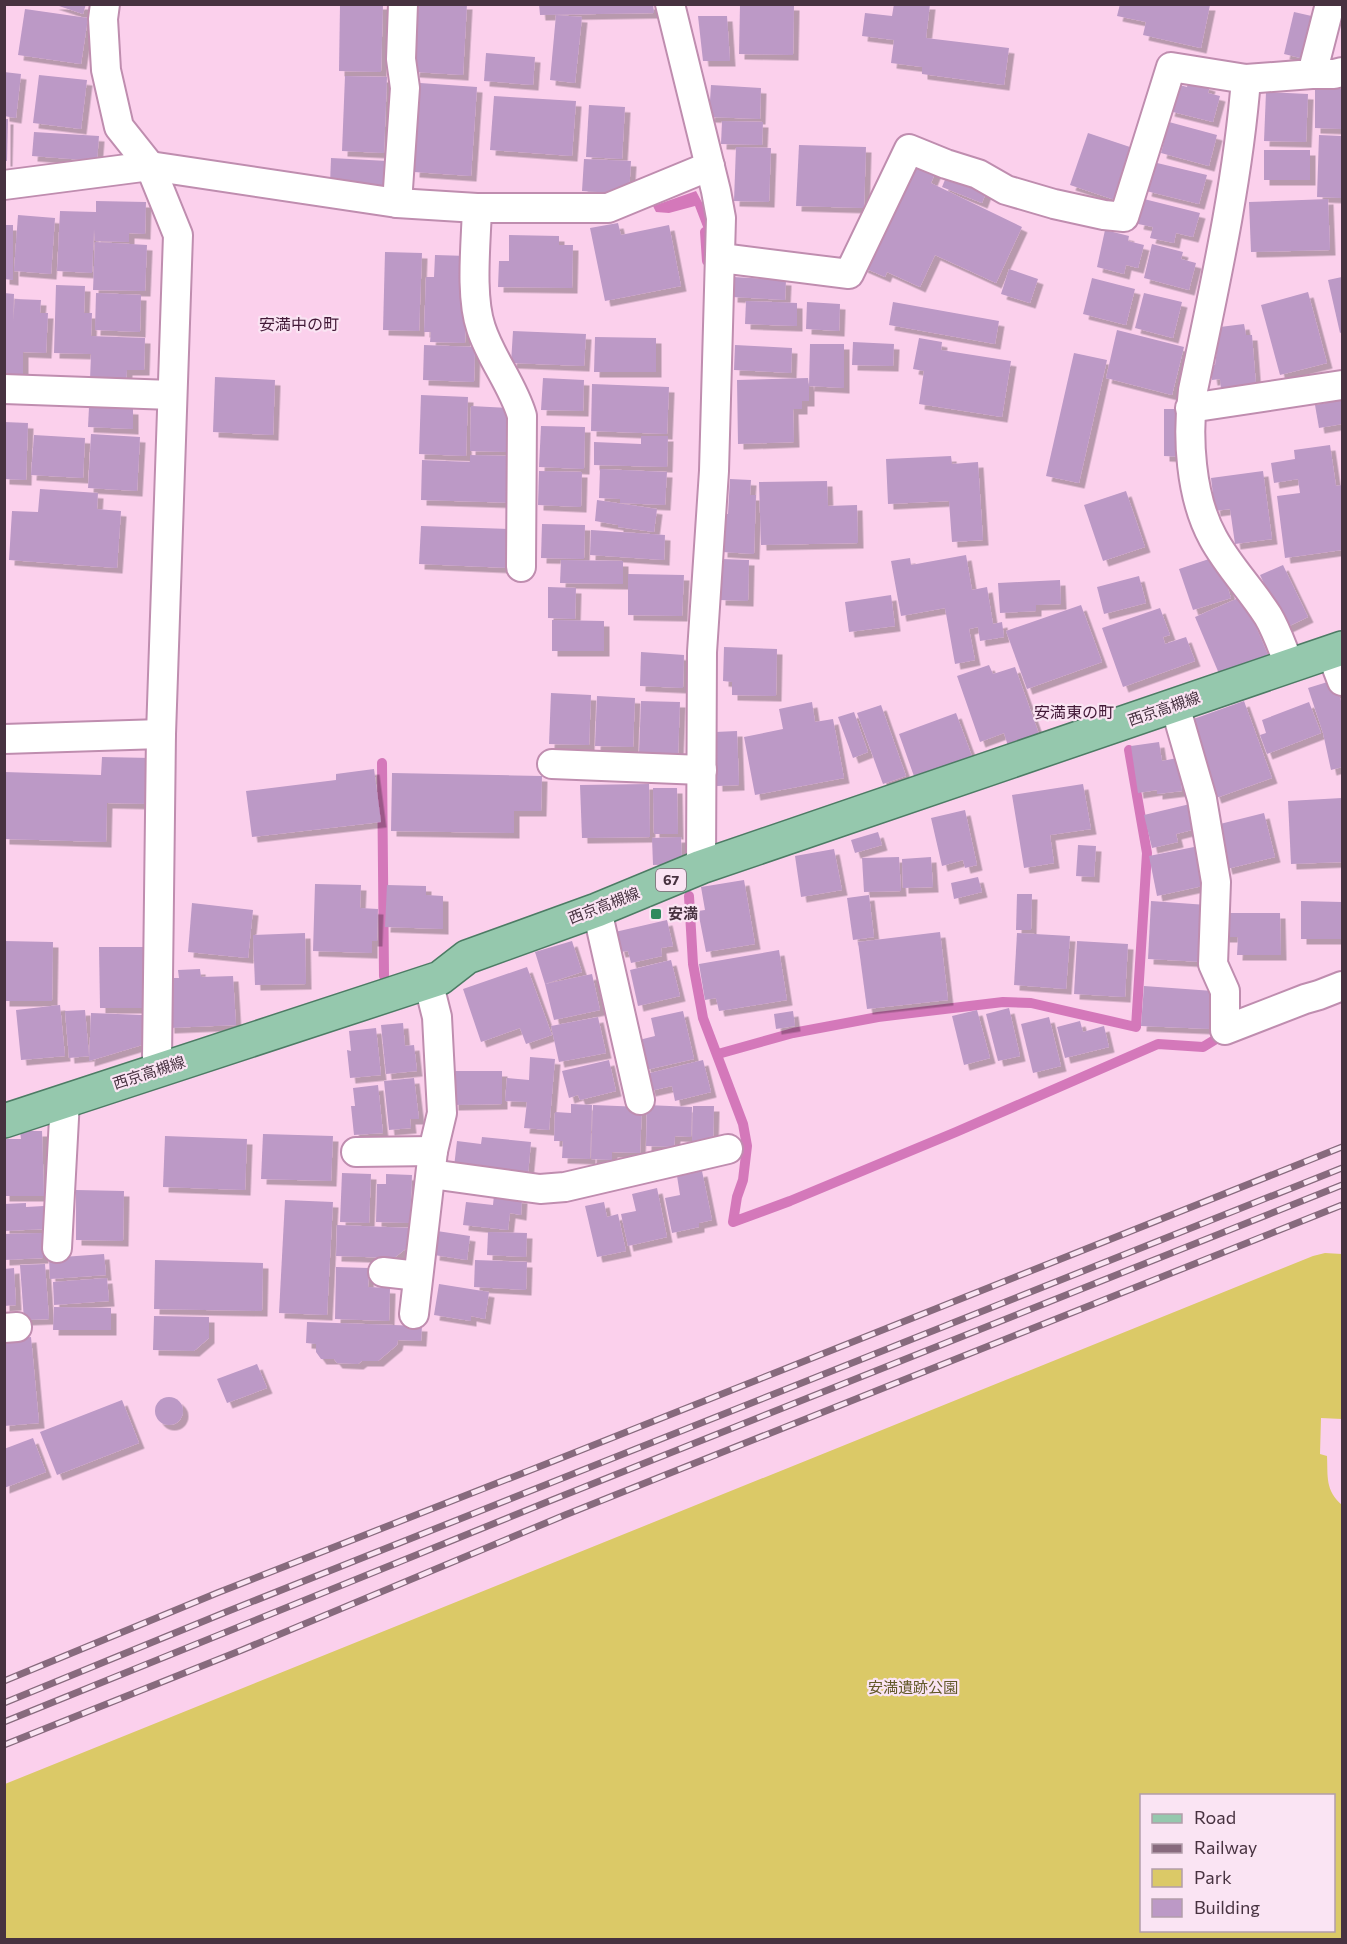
<svg xmlns="http://www.w3.org/2000/svg" width="1347" height="1944" font-family="Commissioner,'Noto Sans JP',sans-serif">
	<defs>
		<filter id="shadow"><feDropShadow dx="5.5" dy="5.5" stdDeviation="0" flood-color="#0004"/></filter>
	</defs>
	<rect width="100%" height="100%" fill="#fbd0ec"/>
	<!-- green -->
	<path fill="#dbc967" fill-rule="evenodd" d="M1325,1253L1342,1254V1419L1321,1418L1320,1454L1327,1456C1328,1477 1325,1490 1342,1505V1939H5V1784L1313,1256ZM1142,1796H1334V1930H1142Z"/>
	<!-- water -->
	<path fill="#d478ba" d="M696,191L706,210L705,232L695,206L669,213L656,212L653,206Z"/>
	<g fill="none" stroke-linecap="round" stroke-linejoin="round">
		<!-- stream -->
		<g stroke="#d478ba" stroke-width="10">
			<path d="M705,232L707,261"/>
			<path d="M382,763L384,976"/>
			<path d="M689,896L693,964L703,1018L743,1124L747,1146L743,1180L737,1197L733,1222L790,1201L956,1132L1158,1044L1203,1047L1221,1036"/>
			<path d="M718,1054L793,1033L878,1017L1003,1002L1031,1003L1136,1027L1147,853L1129,750"/>
		</g>
	</g>
	<!-- building -->
	<g fill="#bc99c6" filter="url(#shadow)">
		<path d="M53,4H86L83,14Z"/>
		<path d="M340,4H383L381,72L339,71Z"/>
		<path d="M418,4H467L463,75L414,72Z"/>
		<path d="M539,4H653L654,13L540,15Z"/>
		<path d="M740,4L794,5L793,55L739,54Z"/>
		<path d="M894,4H930L926,38L1009,48L1004,85L922,74V67L891,63L894,40L862,36L865,13L892,16Z"/>
		<path d="M1120,4L1210,5L1201,48L1143,35L1146,22L1117,16Z"/>
		<path d="M25,9L88,18L81,64L18,55Z"/>
		<path d="M1294,12L1316,17L1305,59L1284,54Z"/>
		<path d="M556,15L582,17L575,83L550,80Z"/>
		<path d="M698,16H727L730,61H703Z"/>
		<path d="M486,53L535,57L533,85L484,81Z"/>
		<path d="M4,72L21,74L16,118L4,116Z"/>
		<path d="M39,75L87,80L81,129L33,123Z"/>
		<path d="M345,76L387,77L384,153L342,151Z"/>
		<path d="M1189,80L1210,86L1208,93L1220,96L1213,122L1169,111L1176,84L1187,87Z"/>
		<path d="M420,83L477,87L471,176L414,172Z"/>
		<path d="M711,85L761,88L760,119L709,117Z"/>
		<path d="M1315,88L1342,89V129L1315,128Z"/>
		<path d="M1266,92L1308,94L1306,142L1264,141Z"/>
		<path d="M494,96L576,101L572,156L490,150Z"/>
		<path d="M589,105L625,107L622,159L586,157Z"/>
		<path d="M5,119H8L7,161H5Z"/>
		<path d="M722,121L763,122L762,145L721,144Z"/>
		<path d="M1169,122L1217,135L1209,166L1161,153Z"/>
		<path d="M34,132L99,136L97,161L32,156Z"/>
		<path d="M1088,133L1133,148L1115,200L1070,185Z"/>
		<path d="M1319,135L1342,136V198L1317,197Z"/>
		<path d="M799,145L866,147L864,208L796,206Z"/>
		<path d="M736,147L771,148L769,202L734,201Z"/>
		<rect x="1264" y="150" width="46" height="30"/>
		<path d="M331,158L388,161L387,187L330,184Z"/>
		<path d="M584,159L631,161L629,194L582,191Z"/>
		<path d="M912,159L936,171L931,183L1022,227L996,283L935,255L920,287L887,272L885,277L862,267Z"/>
		<path d="M1153,162L1207,175L1199,204L1146,191Z"/>
		<path d="M949,170L988,187L982,203L942,187Z"/>
		<path d="M1144,199L1200,213L1193,237L1176,233L1174,243L1150,238L1153,227L1138,224Z"/>
		<path d="M1328,199L1330,250L1251,252L1249,202Z"/>
		<path d="M96,201L146,202L145,234L129,233V242L95,241L94,229L92,273L57,271L60,211L96,212Z"/>
		<path d="M18,215L55,218L51,274L14,271Z"/>
		<path d="M618,223L621,235L669,225L681,286L605,301L590,228Z"/>
		<path d="M4,225H13V280L4,279Z"/>
		<path d="M1105,230L1129,236L1128,241L1144,245L1138,268L1126,265L1124,274L1097,267Z"/>
		<path d="M509,235L559,236V245H573L572,288L498,287L499,261H509Z"/>
		<path d="M95,242L147,245L145,291L93,290Z"/>
		<path d="M1152,244L1183,252L1181,259L1196,263L1189,290L1144,278Z"/>
		<path d="M385,252L422,253L419,331L383,330Z"/>
		<path d="M435,255L468,256L465,343L430,342L431,332H424L426,277H434Z"/>
		<path d="M1009,269L1038,279L1030,303L1001,294Z"/>
		<path d="M733,277L786,280L785,300L732,297Z"/>
		<path d="M1342,277V332L1340,333L1328,280Z"/>
		<path d="M1092,278L1135,289L1126,325L1083,314Z"/>
		<path d="M56,285L85,286L84,313H92L91,336L145,338L144,370H127L126,381L90,380L91,354L54,353Z"/>
		<path d="M1308,292L1327,363L1280,375L1261,305Z"/>
		<path d="M4,293L14,294L13,321L15,299L41,300L40,313H48L46,353L23,352V377H4Z"/>
		<path d="M96,293L141,295L140,332L95,330Z"/>
		<path d="M1144,293L1182,302L1173,338L1135,328Z"/>
		<path d="M746,301L797,303V326L745,324Z"/>
		<path d="M807,302L840,304L839,331L806,329Z"/>
		<path d="M893,302L999,321L995,344L889,325Z"/>
		<path d="M1244,324L1246,335H1252L1256,385L1221,389L1220,379L1212,380L1210,365H1215L1220,327Z"/>
		<path d="M1117,330L1184,347L1172,395L1106,378Z"/>
		<path d="M513,331L586,334L584,366L511,363Z"/>
		<path d="M595,337L656,338V372H594Z"/>
		<path d="M919,338L942,342L941,350L1011,361L1002,417L919,404L924,371L913,369Z"/>
		<path d="M853,342L894,344L893,366L852,365Z"/>
		<path d="M810,344H844V388L809,386V401H802V409H793L794,442L738,444L737,380L808,378L809,386Z"/>
		<path d="M424,345L475,347L474,382L423,380Z"/>
		<path d="M735,345L792,348L791,373L734,370Z"/>
		<path d="M1074,353L1107,360L1079,483L1046,476Z"/>
		<path d="M215,377L275,380L273,435L213,432Z"/>
		<path d="M543,378L584,380L583,411L541,410Z"/>
		<path d="M592,384L669,387L667,434L591,431Z"/>
		<path d="M421,395L468,397L466,456L419,454Z"/>
		<path d="M1342,400V424L1319,428L1315,405Z"/>
		<path d="M471,406L509,408L507,452L470,451Z"/>
		<path d="M89,407L133,409V429L88,427Z"/>
		<path d="M1164,409H1186V457L1164,456Z"/>
		<path d="M4,422L28,423L26,480L4,479Z"/>
		<path d="M541,426L585,427L584,469L539,467Z"/>
		<path d="M91,434L140,437L137,491L88,488Z"/>
		<path d="M34,435L85,438L83,478L31,475Z"/>
		<path d="M641,436H668L667,467L594,465V442L641,444Z"/>
		<path d="M1330,445L1336,486L1342,485V550L1285,558L1277,496L1300,493L1298,479L1274,483L1271,463L1295,459L1294,450Z"/>
		<path d="M470,455L508,456L515,503L421,500L422,460L470,462Z"/>
		<path d="M951,456L952,464L978,462L983,540L952,542L949,501L888,504L886,459Z"/>
		<path d="M600,469L667,472L665,505L620,503V499L599,498Z"/>
		<path d="M539,471L582,472L581,507L538,505Z"/>
		<path d="M1263,471L1272,539L1235,544L1230,509L1215,511L1211,478Z"/>
		<path d="M730,479L751,480L750,495H756L754,554L722,552L723,514H728Z"/>
		<path d="M827,481L828,506L857,505L858,543L761,545L759,482Z"/>
		<path d="M40,489L98,493L97,509L121,511L117,568L9,560L12,511L38,512Z"/>
		<path d="M1126,491L1145,547L1103,561L1084,505Z"/>
		<path d="M597,500L657,509L654,532L618,527V525L595,521Z"/>
		<path d="M542,524L585,525L584,559L541,558Z"/>
		<path d="M421,526L513,529L512,568L419,564Z"/>
		<path d="M591,530L665,535L664,560L590,555Z"/>
		<path d="M966,555L972,590L987,587L993,624L1002,622L1004,637L980,641L978,627L969,629L975,660L955,664L945,608L901,616L891,561L910,558L911,565Z"/>
		<path d="M1218,556L1231,598L1193,610L1179,569Z"/>
		<path d="M721,559L749,560L748,601L720,600Z"/>
		<path d="M561,560L623,561V584L560,583Z"/>
		<path d="M1283,565L1308,617L1285,628L1260,575Z"/>
		<path d="M628,574L684,575L682,616L628,615Z"/>
		<path d="M1139,576L1146,603L1104,614L1097,587Z"/>
		<path d="M1060,580L1061,604L1036,605V611L1000,613L998,583Z"/>
		<path d="M548,587L576,588L575,619L548,618Z"/>
		<path d="M891,595L895,626L849,632L845,602Z"/>
		<path d="M1243,596L1268,655L1220,676L1195,617Z"/>
		<path d="M1081,605L1102,662L1027,689L1006,631Z"/>
		<path d="M1160,608L1170,635L1163,637L1165,644L1186,637L1195,661L1123,687L1102,628Z"/>
		<path d="M552,620L604,621V651H552Z"/>
		<path d="M724,647L777,649L776,696L732,695V682L723,681Z"/>
		<path d="M641,652L684,655L683,688L640,686Z"/>
		<path d="M989,665L993,674L1015,667L1039,734L1008,746L1004,733L980,742L957,676Z"/>
		<path d="M1334,680L1342,704V767L1331,770L1323,733L1308,688Z"/>
		<path d="M551,693L591,695L589,745L549,744Z"/>
		<path d="M597,696L635,698L633,747L595,746Z"/>
		<path d="M641,701L680,702L678,754L639,753Z"/>
		<path d="M1244,701L1272,778L1216,798L1188,721Z"/>
		<path d="M812,702L815,722L833,719L844,778L755,795L744,737L783,729L779,709Z"/>
		<path d="M1309,702L1321,733L1267,754L1260,735L1266,733L1262,720Z"/>
		<path d="M881,705L906,776L883,784L857,713Z"/>
		<path d="M854,712L868,752L853,758L838,717Z"/>
		<path d="M956,713L973,759L915,779L899,734Z"/>
		<path d="M737,731L739,785L717,786L715,732Z"/>
		<path d="M1159,742L1162,761L1177,758L1182,791L1157,794V790L1138,793L1131,746Z"/>
		<path d="M102,757L152,758L151,804L107,803L106,842L4,839V772L101,775Z"/>
		<path d="M374,769L381,822L252,837L246,791L336,780V774Z"/>
		<path d="M392,773L542,776L541,811H514V833L391,831Z"/>
		<path d="M649,784L650,837L582,838L580,785Z"/>
		<path d="M1083,784L1091,829L1050,835L1054,863L1024,868L1012,795Z"/>
		<path d="M653,788H677L678,834H654Z"/>
		<path d="M1342,798V862L1291,864L1288,801Z"/>
		<path d="M1190,804L1196,829L1176,834L1178,842L1152,848L1144,815Z"/>
		<path d="M965,810L977,865L965,868L963,860L942,866L931,818Z"/>
		<path d="M1264,813L1275,857L1227,869L1216,825Z"/>
		<path d="M878,832L882,845L855,853L851,840Z"/>
		<path d="M681,837L682,864L653,865L652,838Z"/>
		<path d="M1078,845L1096,846L1094,877L1076,876Z"/>
		<path d="M1199,846L1207,885L1157,896L1149,856Z"/>
		<path d="M834,849L842,890L801,897L795,856Z"/>
		<path d="M899,857L901,891L864,892L862,858Z"/>
		<path d="M931,857L933,887L903,888L902,859Z"/>
		<path d="M978,877L982,892L954,899L951,883Z"/>
		<path d="M744,880L755,944L706,952L698,911L705,910L701,887Z"/>
		<path d="M315,884L361,885L360,908L378,909L377,941H372V953L313,951Z"/>
		<path d="M387,885L426,886V895L443,896V929L385,927Z"/>
		<path d="M1017,894H1032L1031,930H1016Z"/>
		<path d="M869,895L874,937L853,940L847,898Z"/>
		<path d="M1151,901L1207,905L1204,962L1148,959Z"/>
		<path d="M1301,901L1342,902V939H1301Z"/>
		<path d="M192,903L253,910L248,958L188,952Z"/>
		<path d="M1223,913H1280L1281,955H1237L1238,937H1224Z"/>
		<path d="M667,920L673,946L661,948L662,956L631,963L628,951L620,952L615,932Z"/>
		<path d="M940,932L948,1000L867,1009L858,942Z"/>
		<path d="M305,933L306,984L255,985L253,935Z"/>
		<path d="M1017,933L1070,936L1066,989L1014,985Z"/>
		<path d="M4,941L53,942L52,1001H4Z"/>
		<path d="M572,941L582,972L545,984L592,974L600,1010L554,1020L545,984L535,952Z"/>
		<path d="M1077,941L1128,944L1125,997L1074,994Z"/>
		<path d="M99,947H143V1008H100Z"/>
		<path d="M779,950L787,1000L719,1011L716,998L705,1000L699,964Z"/>
		<path d="M671,960L680,996L638,1006L630,970Z"/>
		<path d="M527,967L552,1035L526,1044L520,1028L481,1042L463,989Z"/>
		<path d="M200,969L201,977L233,976L236,1025L169,1028L167,978H179L178,970Z"/>
		<path d="M1144,986L1213,991L1211,1029L1141,1026Z"/>
		<path d="M60,1005L65,1056L21,1060L16,1010Z"/>
		<path d="M1009,1008L1020,1056L998,1061L986,1014Z"/>
		<path d="M85,1010L89,1056L69,1058L65,1011Z"/>
		<path d="M977,1010L990,1058L964,1065L952,1016Z"/>
		<path d="M683,1011L694,1059L646,1070L639,1040L655,1036L651,1018Z"/>
		<path d="M793,1011L795,1026L776,1029L774,1014Z"/>
		<path d="M91,1013L143,1015L142,1045L89,1061Z"/>
		<path d="M598,1017L606,1053L559,1062L551,1026Z"/>
		<path d="M1049,1017L1061,1066L1033,1073L1021,1024Z"/>
		<path d="M1080,1021L1083,1032L1104,1026L1109,1047L1065,1058L1057,1027Z"/>
		<path d="M403,1023L405,1046L414,1045L417,1071L386,1074L381,1025Z"/>
		<path d="M376,1028L381,1075L350,1078L347,1050L351,1051L349,1031Z"/>
		<path d="M530,1057L555,1059L549,1130L524,1128L527,1102L505,1101L507,1078L529,1080Z"/>
		<path d="M609,1060L616,1091L580,1100L578,1095L569,1098L562,1071Z"/>
		<path d="M703,1060L711,1092L675,1101L672,1086L650,1091L646,1074Z"/>
		<path d="M453,1071H502V1104L453,1105Z"/>
		<path d="M414,1078L419,1119H410L411,1128L389,1130L384,1081Z"/>
		<path d="M378,1085L383,1133L354,1135L351,1106H355L353,1088Z"/>
		<path d="M571,1104L592,1105L590,1159L562,1158L563,1141H554L555,1112L571,1113Z"/>
		<path d="M593,1105L642,1107L640,1153L612,1152V1160L591,1159Z"/>
		<path d="M647,1105L692,1107L691,1137L675,1136L674,1147L646,1146Z"/>
		<path d="M693,1106H714L713,1143L692,1142Z"/>
		<path d="M20,1131H42L44,1196H4V1139H21Z"/>
		<path d="M263,1134L333,1136L331,1181L261,1179Z"/>
		<path d="M165,1136L247,1139L245,1190L163,1187Z"/>
		<path d="M482,1137L531,1142L528,1174L454,1167L457,1141L481,1144Z"/>
		<path d="M702,1171L712,1220L699,1223V1227L672,1233L665,1198L680,1195L677,1176Z"/>
		<path d="M342,1173L371,1174L369,1223L340,1222Z"/>
		<path d="M386,1174L412,1175L410,1223L376,1222L377,1184H386Z"/>
		<path d="M657,1188L667,1237L628,1246L621,1214L636,1211L632,1194Z"/>
		<path d="M76,1190L124,1191L123,1241L76,1240Z"/>
		<path d="M494,1195L522,1198L521,1215L510,1213L508,1230L463,1225L466,1202L493,1205Z"/>
		<path d="M285,1200L333,1202L327,1315L279,1313Z"/>
		<path d="M604,1202L607,1217L618,1214L626,1251L597,1257L585,1206Z"/>
		<path d="M26,1203V1207L44,1206L45,1229L4,1231V1204Z"/>
		<path d="M337,1225L412,1228V1244L394,1258L336,1256Z"/>
		<path d="M437,1231L470,1236L467,1260L434,1255Z"/>
		<path d="M488,1232L527,1233L526,1257L487,1255Z"/>
		<path d="M42,1233L43,1258L4,1260V1234Z"/>
		<path d="M104,1254L106,1275L50,1279L49,1258Z"/>
		<path d="M155,1260L263,1263L262,1311L154,1309Z"/>
		<path d="M475,1260L527,1262L526,1290L474,1287Z"/>
		<path d="M45,1264L49,1319L24,1320L20,1265Z"/>
		<path d="M336,1267L369,1268L368,1287L390,1288L389,1321L335,1319Z"/>
		<path d="M14,1268L16,1305L4,1306V1269Z"/>
		<path d="M107,1278L109,1301L54,1305L53,1282Z"/>
		<path d="M439,1284L489,1292L485,1319L471,1316V1321L434,1315Z"/>
		<path d="M54,1307L111,1308V1330H53Z"/>
		<path d="M154,1316L209,1317V1338L194,1351L153,1350Z"/>
		<path d="M307,1322L422,1326L421,1341L398,1340L397,1345L378,1361H362L358,1364L337,1363L334,1359H321L316,1352V1344L306,1343Z"/>
		<path d="M31,1337L39,1423L4,1426V1340Z"/>
		<path d="M257,1364L267,1388L227,1403L217,1379Z"/>
		<circle cx="169" cy="1411" r="14"/>
		<path d="M122,1400L139,1443L57,1475L40,1432Z"/>
		<path d="M33,1438L46,1472L4,1488V1449Z"/>
	</g>
	<g fill="none" stroke-linecap="round" stroke-linejoin="round">
		<!-- minor casing -->
		<g stroke="#bf8daf" stroke-width="32">
			<g id="minor">
				<path d="M105,4L103,19L106,70L119,127L150,166L178,235L161,734L157,1059"/>
				<path d="M670,4L716,191L721,218L714,471L702,652L701,867"/>
				<path d="M1312,74H1334L1342,72"/>
				<path d="M1246,79C1238,182 1214,289 1193,390C1187,436 1190,496 1213,538C1228,566 1251,589 1268,616C1277,631 1283,650 1290,666"/>
				<path d="M4,185L150,166L397,203L477,208H608L710,166"/>
				<path d="M397,203L405,88L401,59L403,4"/>
				<path d="M477,208C476,243 470,296 481,328C491,359 513,385 522,416L521,567"/>
				<path d="M721,258L849,274L909,149L946,164L978,174L1006,190L1054,204L1104,215L1124,217L1171,67L1246,79L1312,74L1330,4"/>
				<path d="M4,389L172,395"/>
				<path d="M1190,408L1342,385"/>
				<path d="M1331,652L1342,681"/>
				<path d="M1175,706L1202,799L1216,882L1213,964L1225,991V1030L1305,999L1319,995L1342,986"/>
				<path d="M4,739L161,734"/>
				<path d="M552,764L702,770"/>
				<path d="M597,910L640,1100"/>
				<path d="M356,1152L433,1151"/>
				<path d="M431,1174L540,1189L565,1187L728,1149"/>
				<path d="M57,1248L65,1100"/>
				<path d="M383,1272L418,1276"/>
				<path d="M414,1314L433,1151L442,1113L437,1017L428,981"/>
				<path d="M4,1328L17,1327"/>
			</g>
		</g>
		<!-- primary casing -->
		<g stroke="#4c7b64" stroke-width="36">
			<path id="primary" d="M4,1121L440,978L467,957L597,910L701,867L1342,648"/>
		</g>
		<!-- minor -->
		<use href="#minor" stroke="#fff" stroke-width="28"/>
		<!-- primary -->
		<use href="#primary" stroke="#95c8ad" stroke-width="33"/>
		<!-- rail casing -->
		<g stroke="#876a7d" stroke-width="7">
			<g id="rail">
				<path d="M4,1681L217,1593L546,1464L1342,1147"/>
				<path d="M4,1703L226,1612L1342,1168"/>
				<path d="M4,1722L552,1500L1342,1185"/>
				<path d="M4,1745L242,1650L565,1515L1342,1205"/>
			</g>
		</g>
		<!-- rail -->
		<use href="#rail" stroke="#fae4f3" stroke-width="4.5" stroke-dasharray="14" stroke-linecap="butt"/>
	</g>
	<!-- markers -->
	<rect fill="#30895e" stroke="#fae4f3" stroke-width="2" x="650" y="908" width="12" height="12" rx="3"/>
	<g text-anchor="middle" stroke-width="4.5" stroke-linejoin="round" paint-order="stroke">
		<!-- shield labels -->
		<rect fill="#fae4f3" stroke="#7d6776" stroke-width="1.5" x="656" y="869" width="30" height="22" rx="4.5"/>
		<g font-size="14" font-weight="bold" fill="#473240">
			<text x="671" y="885">67</text>
		</g>
		<!-- street labels -->
		<g font-size="15" fill="#473240" stroke="#fae4f3">
			<text transform="translate(1164 709) rotate(-19)" y="5">西京高槻線</text>
			<text transform="translate(604 906) rotate(-21)" y="5">西京高槻線</text>
			<text transform="translate(149 1073) rotate(-18)" y="5">西京高槻線</text>
		</g>
		<!-- poi labels -->
		<g font-size="15" font-weight="bold" fill="#473240" stroke="#fae4f3" text-anchor="start">
			<text x="668" y="919">安満</text>
		</g>
		<!-- park labels -->
		<g font-size="15" fill="#615828" stroke="#fae4f3">
			<text x="913" y="1693">安満遺跡公園</text>
		</g>
		<!-- neighbourhood labels -->
		<g font-size="16" fill="#421937" stroke="#fae4f3">
			<text x="299" y="330">安満中の町</text>
			<text x="1074" y="718">安満東の町</text>
		</g>
	</g>
	<!-- border -->
	<rect width="1347" height="1944" fill="none" stroke="#473240" stroke-width="12"/>
	<!-- legend -->
	<rect x="1140" y="1794" width="195" height="138" fill="#fae4f3" stroke="#b29dab" stroke-width="1.5"/>
	<rect x="1152" y="1814" width="30" height="9" fill="#95c8ad" stroke="#b29dab" stroke-width="1.5"/>
	<text x="1194" y="1824" font-size="18" fill="#473240">Road</text>
	<rect x="1152" y="1844" width="30" height="9" fill="#876a7d" stroke="#b29dab" stroke-width="1.5"/>
	<text x="1194" y="1854" font-size="18" fill="#473240">Railway</text>
	<rect x="1152" y="1869" width="30" height="18" fill="#dbc967" stroke="#b29dab" stroke-width="1.5"/>
	<text x="1194" y="1884" font-size="18" fill="#473240">Park</text>
	<rect x="1152" y="1899" width="30" height="18" fill="#bc99c6" stroke="#b29dab" stroke-width="1.5"/>
	<text x="1194" y="1914" font-size="18" fill="#473240">Building</text>
</svg>
